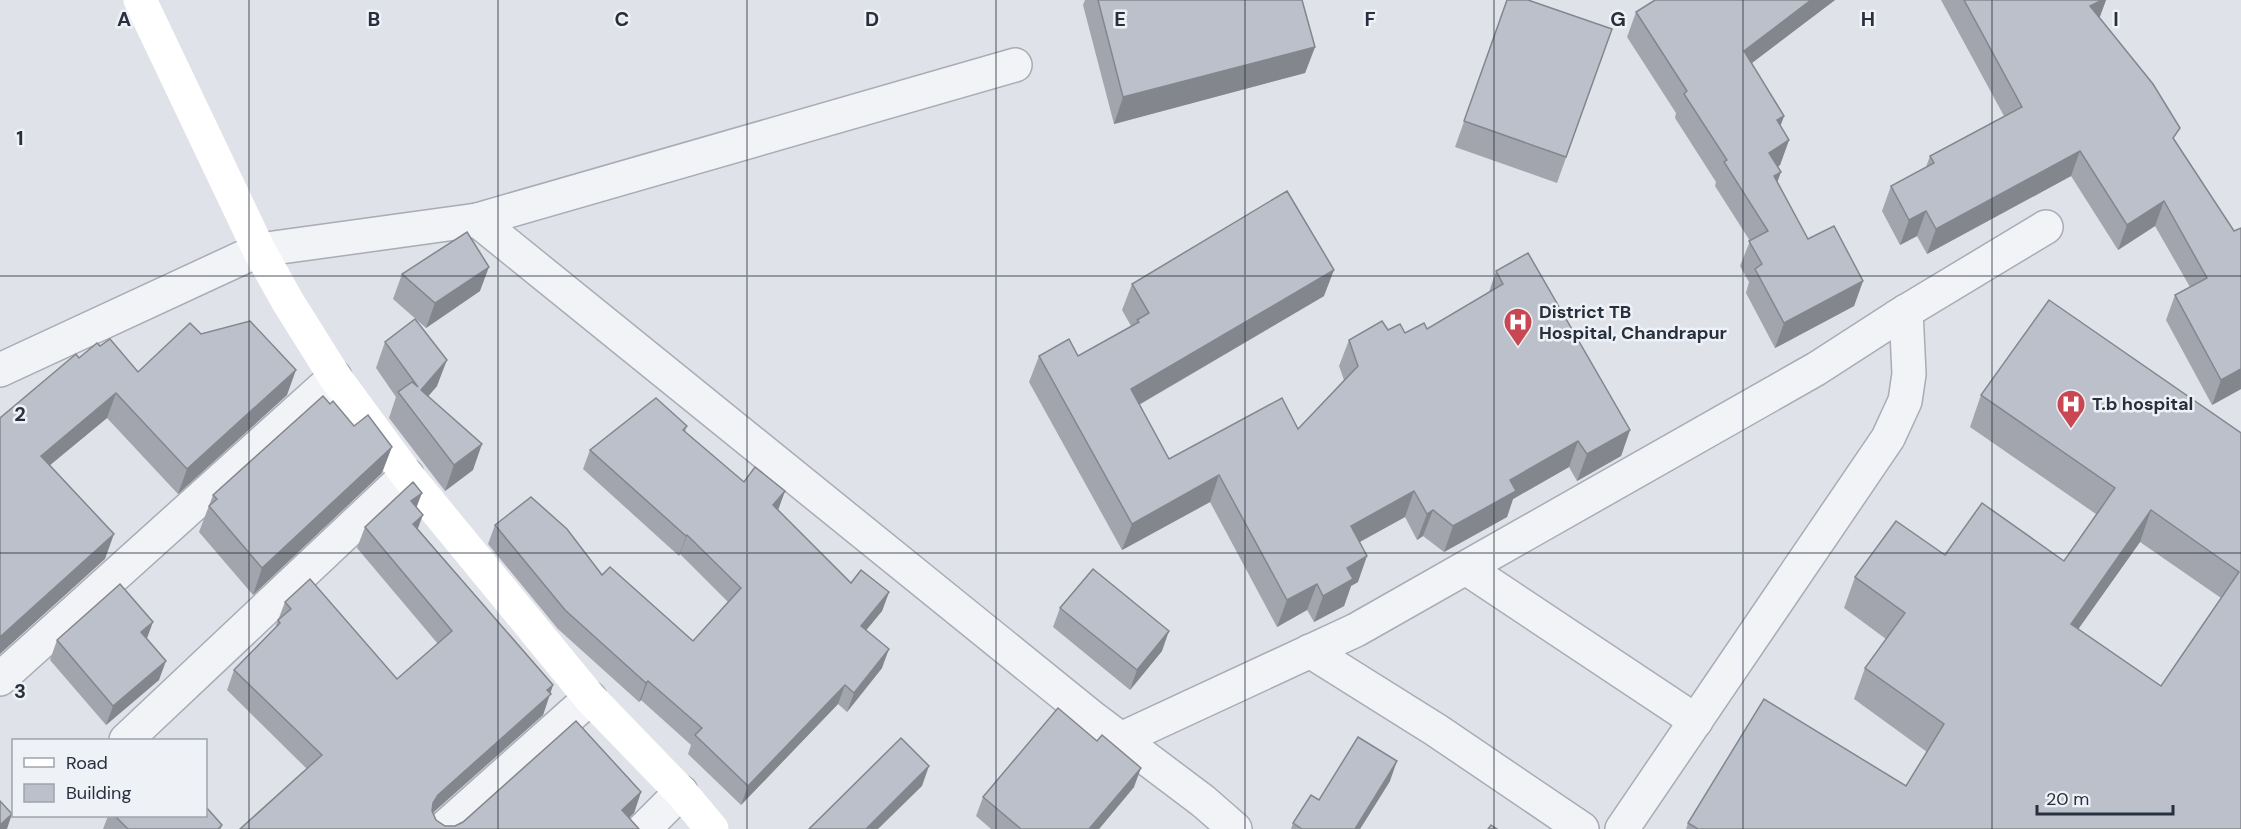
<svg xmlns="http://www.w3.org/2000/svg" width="2241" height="829" font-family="'DM Sans',sans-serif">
	<rect width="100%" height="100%" fill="#dfe2e8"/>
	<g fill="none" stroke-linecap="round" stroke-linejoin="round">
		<!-- street casing -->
		<g stroke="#a8acb5" stroke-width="36">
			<g id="street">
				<path d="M477,220L1094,719L1203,801L1235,829"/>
				<path d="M0,370L259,250L477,220L1015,65"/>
				<path d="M1466,568L1696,721"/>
				<path d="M1310,651L1436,730L1582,829"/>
				<path d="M0,679L335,377"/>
				<path d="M1121,739L1356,630L1816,369L1895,318L2046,227"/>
				<path d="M126,740L407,475"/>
				<path d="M443,829L590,698"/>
				<path d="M644,829L681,792"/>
				<path d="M1622,829L1888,438L1905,401L1909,374L1906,311"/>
			</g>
		</g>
		<!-- street -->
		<use href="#street" stroke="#f1f3f6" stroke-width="33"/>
		<!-- secondary -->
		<path stroke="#fff" stroke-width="33" d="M140,0L259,250L288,302L335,377L407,475L590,698L681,792L712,829"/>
	</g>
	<!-- wall -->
	<g fill="#a2a5ae" fill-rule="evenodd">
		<path d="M1085,0H1302L1315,47L1305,73L1114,124L1083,5Z"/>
		<path d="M1507,0L1612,29L1557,183L1455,147Z"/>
		<path d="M1655,0H1835L1751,63L1784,116L1780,126L1789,140L1780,165L1778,167L1777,182L1808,239L1863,281L1854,306L1775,348L1746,293L1749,282L1740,266L1750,241L1715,186L1716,182L1675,118L1676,113L1627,37L1636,12Z"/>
		<path d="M1941,0H2106L2099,18L2175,140L2234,231L2241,228V389L2212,405L2166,320L2175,295L2190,287L2155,226L2118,250L2071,176L1927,254L1917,236L1900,245L1882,211L1891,186L1926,167L1930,156L2004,116Z"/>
		<path d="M1496,271L1630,430L1621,456L1577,481L1569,467L1513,499L1507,517L1444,552L1423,536L1417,540L1405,517L1360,542L1358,582L1351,586L1344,606L1314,622L1307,610L1277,627L1210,502L1122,550L1029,382L1039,356H1078L1131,326L1122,310L1132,284L1324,296L1139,405L1169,459L1298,429L1344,380L1339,366L1349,340L1388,330L1405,333L1427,329L1489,292Z"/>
		<path d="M402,274L480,291L426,328L393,299Z"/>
		<path d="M201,334L287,395L178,494L107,418L50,465L105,559L0,418L79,358L100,346L138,372Z"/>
		<path d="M385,342L437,386L428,396L473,470L445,491L389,418L396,397L376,368Z"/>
		<path d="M1981,395L2241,433V829H1686L1688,823L1906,786L1927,752L1854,699L1865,668L1886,639L1844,608L1855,577L1945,555L2064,561L2096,514L1970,427ZM2140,542L2221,598L2161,686L2078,629Z"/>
		<path d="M687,426L685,432L744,482L785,491L778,510L851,583L889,592L882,611L866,630L882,668L847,712L838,704L741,805L688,754L691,745L641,700L639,702L558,629L488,544L495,525L602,575L693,641L728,602L680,554L679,556L583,469L590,450Z"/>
		<path d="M382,473L253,595L199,532L213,495Z"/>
		<path d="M417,508L418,529L553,685L543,715L433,813L436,820L445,826H455L641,792L634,813L629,818L639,829H240L307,769L227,690L234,670L275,628L285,602L397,679L438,644L357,548L365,527Z"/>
		<path d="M1060,608L1162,651L1130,690L1053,627Z"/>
		<path d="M147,639L159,680L106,725L50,660L57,640Z"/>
		<path d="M1390,781L1360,829H1291L1293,823L1319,800Z"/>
		<path d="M1134,787L1099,829H991L976,816L983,797Z"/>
		<path d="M108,816H206L222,825L221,829H103Z"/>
	</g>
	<!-- shaded-wall -->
	<g fill="#84868d">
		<path d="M1811,0H1835L1735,76L1744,51Z"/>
		<path d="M2102,0H2106L2098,22L2090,6Z"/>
		<path d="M1315,47L1305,73L1114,124L1123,97Z"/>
		<path d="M1784,116L1775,141L1777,120Z"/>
		<path d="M1789,140L1780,165L1760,178L1769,153Z"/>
		<path d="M2080,151L2071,176L1927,254L1936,229Z"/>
		<path d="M1781,172L1772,197L1774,176Z"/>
		<path d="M2164,201L2155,226L2118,250L2127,225Z"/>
		<path d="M1926,211L1917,236L1900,245L1909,220Z"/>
		<path d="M489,267L480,291L426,328L435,303Z"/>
		<path d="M1334,270L1324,296L1121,415L1131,389Z"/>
		<path d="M1863,281L1854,306L1775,348L1784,323Z"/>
		<path d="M447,360L437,386L414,413L421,390Z"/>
		<path d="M2241,369V389L2212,405L2221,380Z"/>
		<path d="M296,370L287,395L178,494L187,469Z"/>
		<path d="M116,393L107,418L32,480L41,456Z"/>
		<path d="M1630,430L1621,456L1577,481L1587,454Z"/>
		<path d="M1578,441L1569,467L1513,499L1507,517L1444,552L1453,526L1510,480Z"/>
		<path d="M482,444L473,470L445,491L454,465Z"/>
		<path d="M392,447L382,473L253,595L262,568Z"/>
		<path d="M1219,475L1210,502L1122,550L1132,524Z"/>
		<path d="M785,491L778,510L773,505Z"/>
		<path d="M1414,491L1405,517L1341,552L1351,526Z"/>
		<path d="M422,493L414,514L411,501Z"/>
		<path d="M1433,510L1423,536L1417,540L1427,514Z"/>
		<path d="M2151,510L2140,542L2060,655L2071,624Z"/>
		<path d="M423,515L415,536L413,524Z"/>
		<path d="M114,534L105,559L0,654V637Z"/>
		<path d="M687,535L680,554L679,556L686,536Z"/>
		<path d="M1367,556L1358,582L1351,586L1344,606L1314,622L1323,596L1347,568Z"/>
		<path d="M1317,584L1307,610L1277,627L1287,600Z"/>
		<path d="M889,592L882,611L854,645L861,626Z"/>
		<path d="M153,622L146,641L141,632Z"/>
		<path d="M1169,631L1162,651L1130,690L1137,670Z"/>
		<path d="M889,649L882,668L847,712L854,693Z"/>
		<path d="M166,661L159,680L106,725L113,706Z"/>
		<path d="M648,681L641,700L639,702L646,683Z"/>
		<path d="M553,685L543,715L430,815L433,803L438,795Z"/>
		<path d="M845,685L838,704L741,805L748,786Z"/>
		<path d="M1397,761L1390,781L1360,829H1355Z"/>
		<path d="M929,766L922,786L878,829H866Z"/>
		<path d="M1141,768L1134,787L1099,829H1089Z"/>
		<path d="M641,792L634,813L617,829L622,810Z"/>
		<path d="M12,814L7,829H0V825Z"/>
	</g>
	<!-- building -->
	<g fill="#bcc0ca" stroke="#84868d" stroke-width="1.5" fill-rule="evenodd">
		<path d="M1098,0H1302L1315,47L1123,97Z"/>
		<path d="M1507,0H1528L1612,29L1566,157L1464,121Z"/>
		<path d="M1655,0H1811L1744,51L1784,116L1777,120L1789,140L1769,153L1781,172L1774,176L1808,239L1834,226L1863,281L1784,323L1755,269L1762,264L1749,241L1768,231L1724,162L1727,160L1684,94L1687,91L1636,12Z"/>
		<path d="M1964,0H2102L2090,6L2153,84L2180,128L2173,138L2234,231L2241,228V369L2221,380L2175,295L2207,278L2164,201L2127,225L2080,151L1936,229L1926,211L1909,220L1891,186L1934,163L1930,156L2022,107Z"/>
		<path d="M1287,191L1334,270L1131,389L1169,459L1282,398L1298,429L1358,366L1349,340L1382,321L1388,330L1400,324L1405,333L1424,323L1427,329L1503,284L1496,271L1528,253L1630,430L1587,454L1578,441L1510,480L1516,491L1453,526L1433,510L1427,514L1414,491L1351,526L1367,556L1347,568L1353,579L1323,596L1317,584L1287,600L1219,475L1132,524L1039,356L1069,339L1078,356L1139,322L1137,320L1149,313L1132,284Z"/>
		<path d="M467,232L489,267L435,303L402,274Z"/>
		<path d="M2049,300L2241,433V829H1698L1688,823L1764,699L1906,786L1944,724L1865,668L1905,613L1855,577L1896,521L1945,555L1982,503L2064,561L2115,488L1981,395ZM2151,510L2239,572L2161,686L2071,624Z"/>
		<path d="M415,319L447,360L421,390L482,444L454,465L398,392L412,382L418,387L385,342Z"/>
		<path d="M250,321L296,370L187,469L116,393L41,456L114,534L0,637V418L76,354L79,358L97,343L100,346L110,339L138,372L190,323L201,334Z"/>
		<path d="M323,396L330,404L333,401L354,426L368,415L392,447L262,568L209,506L217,499L213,495Z"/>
		<path d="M656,398L687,426L683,430L744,482L755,467L785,491L773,505L851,583L861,570L889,592L861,626L889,649L854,693L845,685L748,786L695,735L702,728L648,681L646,683L565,610L495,525L531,497L567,529L602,575L610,567L693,641L741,588L687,535L686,536L590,450Z"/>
		<path d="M413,482L422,493L411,501L423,515L413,524L553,685L547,690L551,694L438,795L433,803L432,811L436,820L445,826H455L463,822L576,721L641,792L622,810L639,829H240L322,755L234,670L280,623L278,620L291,609L285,602L310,579L397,679L452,631L365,527Z"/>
		<path d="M1093,569L1169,631L1137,670L1060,608Z"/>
		<path d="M120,584L153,622L141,632L166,661L113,706L57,640Z"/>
		<path d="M1058,708L1097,741L1102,735L1141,768L1089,829H1021L983,797Z"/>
		<path d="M1358,737L1397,761L1355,829H1302L1293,823L1311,795L1319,800Z"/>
		<path d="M901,738L929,766L866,829H809Z"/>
		<path d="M0,801L12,814L0,825Z"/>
		<path d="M206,807L222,825L218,829H128L115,816H206Z"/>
		<path d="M1491,825L1497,829H1488Z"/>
	</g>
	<!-- grid -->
	<path fill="none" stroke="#282f3e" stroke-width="1.5" stroke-opacity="0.55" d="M249,0V829M498,0V829M747,0V829M996,0V829M1245,0V829M1494,0V829M1743,0V829M1992,0V829M0,276H2241M0,553H2241"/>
	<!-- icons -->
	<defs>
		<g id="hospital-pin" transform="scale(1.5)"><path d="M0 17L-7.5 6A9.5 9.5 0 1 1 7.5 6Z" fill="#c94753" stroke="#eef1f5"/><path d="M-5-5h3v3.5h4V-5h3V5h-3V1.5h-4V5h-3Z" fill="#fff"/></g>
	</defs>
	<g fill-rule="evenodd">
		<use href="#hospital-pin" x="1518" y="322"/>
		<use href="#hospital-pin" x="2071" y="404"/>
	</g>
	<g text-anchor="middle" stroke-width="5" stroke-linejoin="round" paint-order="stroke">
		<!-- poi labels -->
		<g font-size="18" font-weight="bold" fill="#282f3e" stroke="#eef1f5" text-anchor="start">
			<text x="1539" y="318">District TB<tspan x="1539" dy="21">Hospital, Chandrapur</tspan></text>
			<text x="2092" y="410">T.b hospital</text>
		</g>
	</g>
	<g font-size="20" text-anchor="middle" font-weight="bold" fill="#282f3e" stroke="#eef1f5" stroke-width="5" stroke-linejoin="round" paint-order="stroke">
		<text x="124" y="26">A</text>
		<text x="374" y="26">B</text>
		<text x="622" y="26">C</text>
		<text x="872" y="26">D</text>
		<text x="1120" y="26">E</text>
		<text x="1370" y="26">F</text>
		<text x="1618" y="26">G</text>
		<text x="1868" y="26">H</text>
		<text x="2116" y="26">I</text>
		<text x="20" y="145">1</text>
		<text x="20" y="421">2</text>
		<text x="20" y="698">3</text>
	</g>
	<!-- legend -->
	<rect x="12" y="739" width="195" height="78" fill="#eef1f5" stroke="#9fa3ac" stroke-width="1.5"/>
	<rect x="24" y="758" width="30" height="9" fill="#ffffff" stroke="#9fa3ac" stroke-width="1.5"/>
	<text x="66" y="769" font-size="18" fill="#282f3e">Road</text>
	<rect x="24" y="784" width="30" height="18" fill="#bcc0ca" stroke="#9fa3ac" stroke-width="1.5"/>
	<text x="66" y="799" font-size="18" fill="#282f3e">Building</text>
	<!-- scale -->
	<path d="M2037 805v9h136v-9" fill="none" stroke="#282f3e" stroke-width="3"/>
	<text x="2046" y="805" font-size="18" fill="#282f3e" stroke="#eef1f5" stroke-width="4.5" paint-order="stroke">20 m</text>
</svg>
